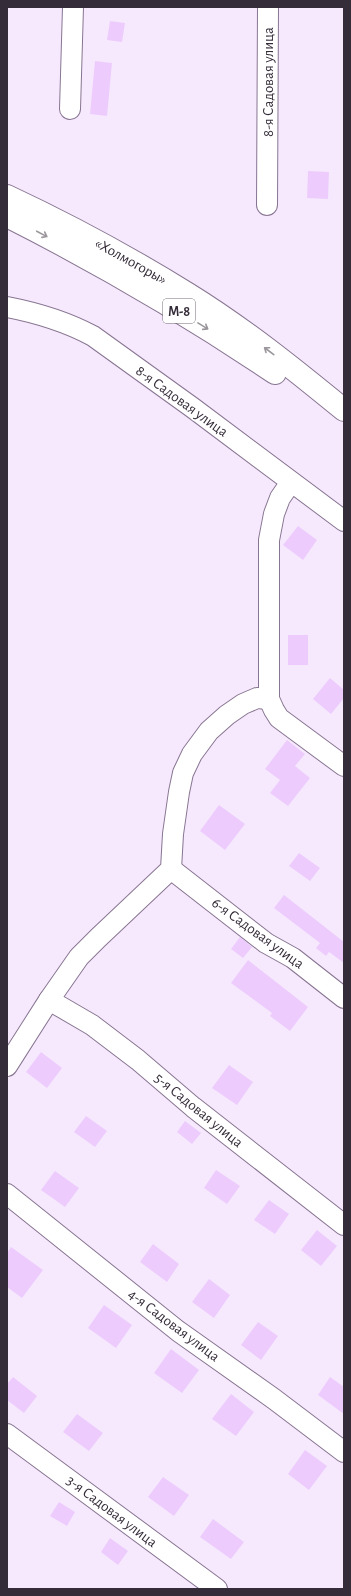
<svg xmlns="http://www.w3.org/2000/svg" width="351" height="1596" font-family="'Alegreya Sans',sans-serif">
	<rect width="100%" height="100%" fill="#f6e9fd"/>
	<!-- building -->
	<g fill="#edccfd">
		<path d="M110,21L125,23L122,42L107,40Z"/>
		<path d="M95,61L112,63L107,116L90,114Z"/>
		<path d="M308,171L329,172L328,199L307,198Z"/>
		<path d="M298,526L317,540L303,560L283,545Z"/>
		<rect x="288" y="635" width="20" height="30"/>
		<path d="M330,678L344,690V698L331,714L313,699Z"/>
		<path d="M287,740L305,754L295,766L310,778L288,806L270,793L280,780L265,769Z"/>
		<path d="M219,805L245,824L225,850L200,831Z"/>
		<path d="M299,853L320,868L310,881L289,866Z"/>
		<path d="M284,895L344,942V963L329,952L326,956L316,948L320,943L274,908Z"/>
		<path d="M240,937L252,947L243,958L231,949Z"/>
		<path d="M248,960L308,1007L290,1031L270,1016L272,1013L231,983Z"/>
		<path d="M41,1052L62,1068L47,1088L26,1072Z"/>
		<path d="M229,1065L253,1082L237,1105L212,1088Z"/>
		<path d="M86,1116L107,1131L95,1147L74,1132Z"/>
		<path d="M185,1121L201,1133L192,1144L177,1132Z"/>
		<path d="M216,1170L240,1186L227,1204L204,1188Z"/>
		<path d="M55,1171L79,1188L65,1207L41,1190Z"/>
		<path d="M269,1200L289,1214L275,1234L254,1220Z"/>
		<path d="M317,1230L337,1246L321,1266L301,1250Z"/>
		<path d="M153,1244L179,1264L167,1282L140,1262Z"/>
		<path d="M11,1247L43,1270L22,1298L7,1287V1253Z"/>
		<path d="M209,1279L230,1295L214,1318L192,1302Z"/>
		<path d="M104,1305L132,1325L116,1348L88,1328Z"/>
		<path d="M258,1322L278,1336L261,1360L241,1345Z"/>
		<path d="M171,1349L199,1370L182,1393L154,1373Z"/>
		<path d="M13,1377L37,1396L24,1413L7,1400V1384Z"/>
		<path d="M330,1377L344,1387V1414L318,1395Z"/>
		<path d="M231,1394L254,1412L236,1436L212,1419Z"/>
		<path d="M77,1414L103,1433L89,1451L63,1432Z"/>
		<path d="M305,1450L327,1466L309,1490L288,1474Z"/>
		<path d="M163,1477L189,1495L174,1516L148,1497Z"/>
		<path d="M59,1502L75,1512L67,1526L50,1516Z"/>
		<path d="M213,1519L244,1542L231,1559L200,1537Z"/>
		<path d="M110,1538L128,1551L118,1565L101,1552Z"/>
	</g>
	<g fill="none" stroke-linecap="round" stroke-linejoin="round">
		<!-- minor casing -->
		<g stroke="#887592" stroke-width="22">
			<g id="minor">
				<path d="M70,109L73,7"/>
				<path d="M267,205L268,7"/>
				<path d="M7,307C38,313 65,321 93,336L193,408L344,521"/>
				<path d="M269,699L274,710L279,718L344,766"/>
				<path d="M171,869L266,943L293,958L344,998"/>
				<path d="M49,1000L92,1025L138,1060L193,1107L344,1225"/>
				<path d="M7,1066L49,1000L79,957L98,938L171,869L173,834L179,792L183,773L192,754L209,731L227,715L243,704L257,698L269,699V540L274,514L280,498L291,482"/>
				<path d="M7,1194L178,1331L274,1399L344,1452"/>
				<path d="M7,1434L217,1589"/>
			</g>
		</g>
		<!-- highway casing -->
		<g stroke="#887592" stroke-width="24">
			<g id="highway">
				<path d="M7,196C69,225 130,258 188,294C243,328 294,369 344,410"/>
				<path d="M7,216C100,263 189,315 275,373"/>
			</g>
		</g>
		<!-- minor -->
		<use href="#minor" stroke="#fff" stroke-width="20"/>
		<!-- highway -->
		<use href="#highway" stroke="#fff" stroke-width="22"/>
	</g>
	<!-- one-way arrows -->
	<defs><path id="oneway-shaft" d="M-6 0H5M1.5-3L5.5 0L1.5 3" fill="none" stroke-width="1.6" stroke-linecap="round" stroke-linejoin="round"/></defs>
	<g stroke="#9a969c">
		<use href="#oneway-shaft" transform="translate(42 234) rotate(28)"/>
		<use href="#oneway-shaft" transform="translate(203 326) rotate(31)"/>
		<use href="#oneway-shaft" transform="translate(269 351) rotate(-143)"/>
	</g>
	<g text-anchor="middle" stroke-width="3" stroke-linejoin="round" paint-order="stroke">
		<!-- shield labels -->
		<rect fill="#fff" stroke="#726b74" stroke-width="1" x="163" y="299" width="32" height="24" rx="3"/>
		<g font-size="14" font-weight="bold" fill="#352c39">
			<text x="179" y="316">М-8</text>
		</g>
		<!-- street labels -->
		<g font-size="15" fill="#352c39" stroke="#fff">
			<text transform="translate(268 82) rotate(-90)" y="5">8-я Садовая улица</text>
			<text transform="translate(131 261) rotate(29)" y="5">«Холмогоры»</text>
			<text transform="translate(182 401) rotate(36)" y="5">8-я Садовая улица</text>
			<text transform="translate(258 933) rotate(36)" y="5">6-я Садовая улица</text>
			<text transform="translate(199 1110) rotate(39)" y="5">5-я Садовая улица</text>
			<text transform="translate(174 1325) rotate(37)" y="5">4-я Садовая улица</text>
			<text transform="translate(112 1511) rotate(37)" y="5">3-я Садовая улица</text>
		</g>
	</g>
	<!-- border -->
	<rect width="351" height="1596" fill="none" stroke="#352c39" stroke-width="16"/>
</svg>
